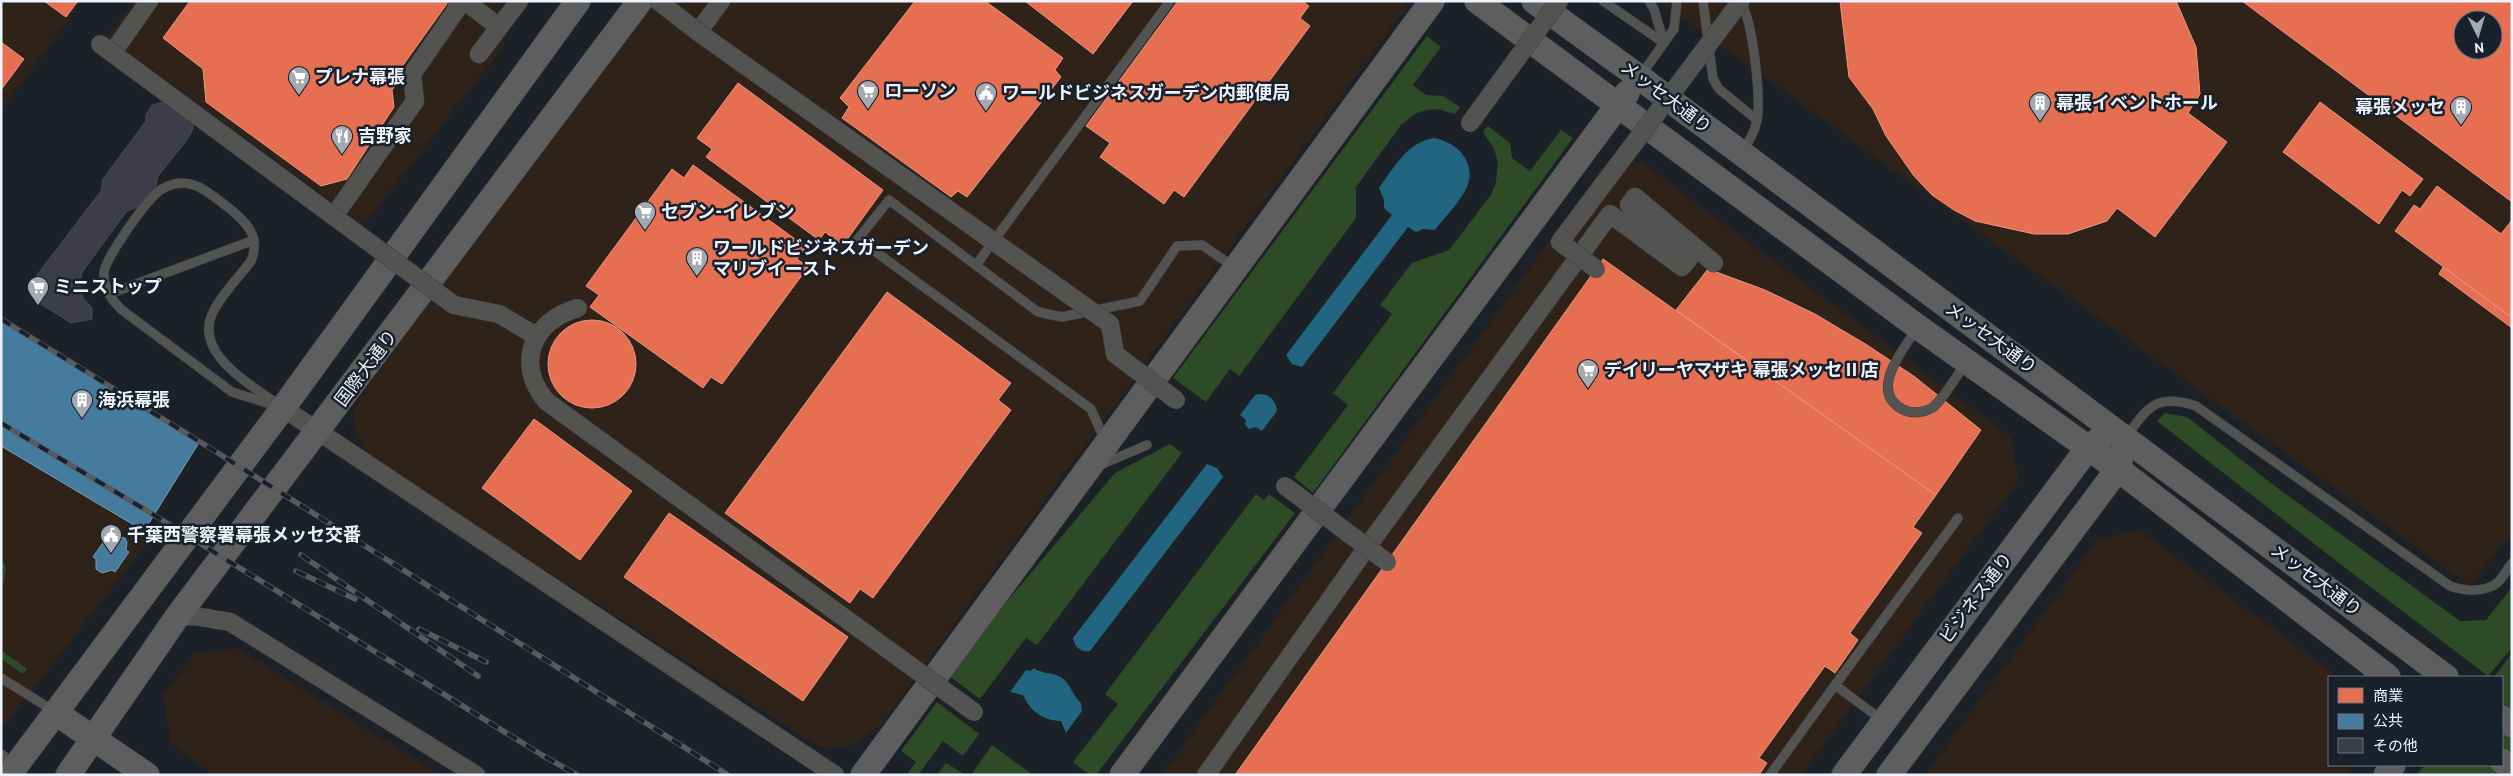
<svg xmlns="http://www.w3.org/2000/svg" width="2513" height="776" font-family="Overpass,'Noto Sans JP',sans-serif">
	<rect width="100%" height="100%" fill="#1c2128"/>
	<!-- commercial -->
	<g fill="#2f2319" fill-rule="evenodd">
		<path d="M1,1H82L1,111Z"/>
		<path d="M134,1H500L504,46L364,225L107,37Z"/>
		<path d="M654,1H1407L1406,8L879,727L856,744L825,749L813,743L369,457L356,433L353,415L360,397Z"/>
		<path d="M1659,1H2512V532L2470,586ZM2463,20H2493V50H2463Z"/>
		<path d="M1640,161L2011,437L2018,481L1801,775H1162L1602,168Z"/>
		<path d="M1,444L153,536L1,730Z"/>
		<path d="M2140,531L2339,677H2329V765H2354L2347,775H1925L2098,539Z"/>
		<path d="M237,648L440,775H213L171,743L163,696L195,654Z"/>
	</g>
	<!-- green -->
	<g fill="#2c4b26">
		<path d="M1427,36L1441,47L1413,85L1426,95L1443,96L1460,107L1455,114L1438,109L1426,110L1415,114L1401,125L1356,187V218L1239,376L1230,369L1206,402L1173,378Z"/>
		<path d="M1488,126L1510,143L1512,158L1530,171L1561,130L1573,138L1313,493L1294,477L1348,405L1333,393L1392,314L1380,305L1412,263L1449,250L1491,195L1496,182L1498,162L1494,149L1483,132Z"/>
		<path d="M2165,413L2187,417L2276,487L2460,621L2486,620L2512,587V648L2488,676L2335,560L2157,421Z"/>
		<path d="M1170,444L1182,453L1037,645L1026,638L980,699L946,674L1115,473Z"/>
		<path d="M1256,494L1264,500L1269,494L1295,513L1096,775H1090L1073,762L1118,704L1105,694Z"/>
		<path d="M1,556L6,568L1,597Z"/>
		<path d="M1,650L27,669L23,674L1,659Z"/>
		<path d="M2512,653V775H2416L2425,765H2502V677H2494Z"/>
		<path d="M937,702L979,734L963,756L943,741L918,775H906L916,762L901,751Z"/>
		<path d="M992,745L1033,775H971Z"/>
		<path d="M946,763L966,775H937Z"/>
	</g>
	<!-- water -->
	<g fill="#226581">
		<path d="M1434,138C1458,142 1478,164 1466,189C1458,204 1445,217 1435,230L1423,229L1416,232L1408,227L1302,367L1292,364L1286,355L1392,215L1384,208V200L1379,188C1394,168 1407,142 1434,138Z"/>
		<path d="M1259,394C1269,394 1276,400 1277,411L1262,431L1256,427L1249,429L1245,425L1246,420L1240,415L1255,395Z"/>
		<path d="M1207,464L1217,468L1223,477L1090,651C1082,653 1074,647 1073,638Z"/>
		<path d="M1034,668C1042,674 1052,672 1061,677C1071,684 1072,695 1081,703L1082,711L1066,733L1061,721C1042,720 1031,712 1023,695L1010,692L1026,670L1031,671Z"/>
	</g>
	<!-- shops -->
	<g fill="#e76f51" stroke="#e99785" fill-rule="evenodd">
		<path d="M44,1H78L66,17Z"/>
		<path d="M190,1H449L391,82L395,86L392,90L394,107L347,179L321,186L206,102L203,69L163,38Z"/>
		<path d="M915,1H985L1063,58L1055,70L1061,77L967,197L958,191L951,197L842,118L849,107L840,98Z"/>
		<path d="M1025,1H1133L1093,54Z"/>
		<path d="M1178,1H1302L1309,6L1300,18L1310,26L1184,197L1174,190L1164,204L1100,157L1110,143L1086,126Z"/>
		<path d="M1840,1H2176L2196,47L2200,94L2188,113L2227,142L2155,237L2117,208L2107,221L2068,234H2034L1975,221L1954,210L1932,195L1914,176L1886,136L1873,109L1849,77Z"/>
		<path d="M2242,1H2512V202ZM2463,20H2493V50H2463Z"/>
		<path d="M1,42L24,59L1,90Z"/>
		<path d="M738,83L883,190L843,245L825,232L819,240L706,157L712,149L697,138Z"/>
		<path d="M2320,102L2423,179L2410,196L2402,190L2379,224L2283,152Z"/>
		<path d="M693,165L806,247L797,259L808,267L722,384L711,377L703,388L590,307L599,295L586,286L672,169L684,178Z"/>
		<path d="M2437,186L2501,234L2512,220V318L2395,231L2414,205L2420,209Z"/>
		<path d="M1603,259L1936,495L1913,527L1922,533L1850,633L1858,640L1835,673L1825,666L1759,758L1767,763L1759,775H1235Z"/>
		<path d="M2443,267L2512,318V328L2439,274Z"/>
		<path d="M1708,269L1765,290L1815,314L1867,345L1915,377L1981,430L1936,495L1676,310Z"/>
		<path d="M887,292L1011,383L998,400L1011,410L873,598L860,589L850,603L725,513Z"/>
		<circle cx="592" cy="364" r="44"/>
		<path d="M534,419L632,491L580,560L482,488Z"/>
		<path d="M669,513L848,637L803,701L624,577Z"/>
	</g>
	<!-- public -->
	<g fill="#457b9d" stroke="#789fba">
		<path d="M1,321L200,441L144,531L1,446Z"/>
		<path d="M114,536L125,538L127,542L126,550L129,552L115,572L112,570L102,573L96,569V559L93,557L107,537L110,539Z"/>
	</g>
	<!-- building -->
	<path fill="#3d3d49" stroke="#4a4c52" d="M174,100L192,113L193,129L186,141L158,176L156,186L142,205L127,211L82,272L80,285L83,298L92,308V319L71,323L33,299L31,283L101,191L103,179L146,121V115L152,105Z"/>
	<g fill="none" stroke-linecap="round" stroke-linejoin="round">
		<!-- lane casing -->
		<g stroke="#3a3f45" stroke-width="10">
			<g id="lane">
				<path d="M1603,1L1664,43"/>
				<path d="M1649,1L1654,9L1664,43"/>
				<path d="M1703,1L1713,79L1719,89L1757,120"/>
				<path d="M1740,1C1753,20 1761,97 1757,120C1755,132 1749,141 1742,151"/>
				<path d="M1641,75L1674,29L1677,1"/>
				<path d="M180,183C186,183 193,184 199,187C213,195 243,217 250,230C256,240 255,251 251,261C239,277 223,293 214,310C190,354 254,386 283,408L232,392L122,310C112,301 103,287 104,273C105,258 146,201 159,191C166,186 171,184 180,183Z"/>
				<path d="M976,265L1170,1"/>
				<path d="M109,294L254,240"/>
				<path d="M1918,327C1904,348 1868,391 1902,409C1911,414 1923,413 1932,408C1943,400 1958,374 1966,362"/>
				<path d="M2126,437C2148,407 2156,393 2196,406L2450,586C2464,591 2484,593 2497,583C2503,578 2507,569 2512,563"/>
				<path d="M1105,441L1091,409L858,239L889,200L1038,312L1062,317L1140,301L1177,246L1202,245L1234,267"/>
				<path d="M1098,466L1147,445"/>
				<path d="M1,678L54,711"/>
				<path d="M1835,685L1958,518"/>
				<path d="M1,754L15,764"/>
				<path d="M1770,775L1835,685L1882,720"/>
			</g>
		</g>
		<!-- street casing -->
		<g stroke="#3a3f45" stroke-width="19">
			<g id="street">
				<path d="M465,1L499,27"/>
				<path d="M698,32L721,1"/>
				<path d="M113,52L149,1"/>
				<path d="M479,54L519,1"/>
				<path d="M334,216L415,101L412,74L457,9V1"/>
				<path d="M283,408L835,775"/>
				<path d="M177,617L194,616L230,622L476,775"/>
				<path d="M1206,775L1367,547L1610,214L1682,267L1690,257L1629,205L1635,197L1714,263"/>
			</g>
		</g>
		<!-- secondary casing -->
		<g stroke="#3a3f45" stroke-width="26">
			<g id="secondary">
				<path d="M1477,1L1918,327L2118,469L2388,677"/>
				<path d="M1534,1L1639,77L2446,677"/>
				<path d="M56,713L147,775"/>
				<path d="M2502,718L2512,725"/>
				<path d="M2502,761L2512,768"/>
				<path d="M9,775L283,408L578,1"/>
				<path d="M68,775L177,617L640,1"/>
				<path d="M863,775L1432,1"/>
				<path d="M1122,775L1627,93"/>
				<path d="M1844,775L2088,448L2100,439"/>
				<path d="M1889,775L2118,469L2122,452"/>
				<path d="M2386,775L2393,765"/>
			</g>
		</g>
		<!-- lane -->
		<use href="#lane" stroke="#535352" stroke-width="9"/>
		<!-- street -->
		<use href="#street" stroke="#535352" stroke-width="18"/>
		<!-- secondary -->
		<use href="#secondary" stroke="#5f5e5e" stroke-width="25"/>
		<!-- rail casing -->
		<g stroke="#585a5e" stroke-width="5.5">
			<g id="rail">
				<path d="M1,319L210,448L728,775"/>
				<path d="M1,423L154,515L542,755L577,775"/>
				<path d="M301,555L478,676"/>
				<path d="M296,571L355,599"/>
				<path d="M419,629L486,662"/>
			</g>
		</g>
		<!-- rail -->
		<use href="#rail" stroke="#18202c" stroke-width="4" stroke-dasharray="11" stroke-linecap="butt"/>
		<!-- street-bridge casing -->
		<g stroke="#3a3f45" stroke-width="19" stroke-linecap="butt">
			<g id="street-bridge">
				<path d="M658,1L698,32L1110,324L1115,354L1176,400"/>
				<path d="M100,44L454,305L499,314L536,336"/>
				<path d="M1470,123L1559,1"/>
				<path d="M1596,269L1560,242L1741,1"/>
				<path d="M578,308C532,321 515,363 546,401L974,712"/>
				<path d="M1285,486L1387,562"/>
			</g>
		</g>
		<!-- street-bridge -->
		<use href="#street-bridge" stroke="#535352" stroke-width="18"/>
	</g>
	<!-- icons -->
	<defs>
		<g id="supermarket-pin" transform="scale(1.125)"><path d="M0 17L-7.5 6A9.5 9.5 0 1 1 7.5 6Z" fill="#a4aab2" stroke="#18202c"/><path d="M-6-5.5h2.5l.6 2H6L4.5 2H-2.5L-4.4-4H-6ZM-1.5 3.2a1.3 1.3 0 1 0 .1 0ZM3 3.2a1.3 1.3 0 1 0 .1 0Z" fill="#fff"/></g>
		<g id="civic-pin" transform="scale(1.125)"><path d="M0 17L-7.5 6A9.5 9.5 0 1 1 7.5 6Z" fill="#a4aab2" stroke="#18202c"/><path d="M-.6-6.5H3V-4.5H.6V-3L4-1V1h2V6H-6V1h2V-1L-.6-3ZM-1.2 2.5V6h2.4V2.5Z" fill="#fff"/></g>
		<g id="building-pin" transform="scale(1.125)"><path d="M0 17L-7.5 6A9.5 9.5 0 1 1 7.5 6Z" fill="#a4aab2" stroke="#18202c"/><path d="M-4-6H4V6H1V3H-1V6H-4ZM-2.5-4.3h1.7v1.8h-1.7ZM.8-4.3h1.7v1.8H.8ZM-2.5-1h1.7V.8h-1.7ZM.8-1h1.7V.8H.8Z" fill="#fff"/></g>
		<g id="restaurant-pin" transform="scale(1.125)"><path d="M0 17L-7.5 6A9.5 9.5 0 1 1 7.5 6Z" fill="#a4aab2" stroke="#18202c"/><path d="M-5-6h1v4h1v-4h1v4h1v-4h1v5L-1.5 .5V6h-2V.5L-5-1ZM5-6V6H3V1.5H1.5Q1.5-4 5-6Z" fill="#fff"/></g>
	</defs>
	<g fill-rule="evenodd">
		<use href="#supermarket-pin" x="299" y="77"/>
		<use href="#supermarket-pin" x="868" y="91"/>
		<use href="#civic-pin" x="986" y="93"/>
		<use href="#building-pin" x="2040" y="103"/>
		<use href="#building-pin" x="2461" y="107"/>
		<use href="#restaurant-pin" x="342" y="136"/>
		<use href="#supermarket-pin" x="645" y="212"/>
		<use href="#building-pin" x="697" y="258"/>
		<use href="#supermarket-pin" x="38" y="287"/>
		<use href="#supermarket-pin" x="1588" y="370"/>
		<use href="#building-pin" x="82" y="400"/>
		<use href="#civic-pin" x="111" y="535"/>
	</g>
	<g text-anchor="middle" stroke-width="5" stroke-linejoin="round" paint-order="stroke">
		<!-- poi labels -->
		<g font-size="18" font-weight="bold" fill="#eef4fd" stroke="#18202c" text-anchor="start">
			<text x="315" y="83">プレナ幕張</text>
			<text x="884" y="97">ローソン</text>
			<text x="1002" y="99">ワールドビジネスガーデン内郵便局</text>
			<text x="2056" y="109">幕張イベントホール</text>
			<text x="2445" y="113" text-anchor="end">幕張メッセ</text>
			<text x="358" y="142">吉野家</text>
			<text x="661" y="218">セブン-イレブン</text>
			<text x="713" y="254">ワールドビジネスガーデン<tspan x="713" dy="21">マリブイースト</tspan></text>
			<text x="54" y="293">ミニストップ</text>
			<text x="1604" y="376">デイリーヤマザキ 幕張メッセⅡ店</text>
			<text x="98" y="406">海浜幕張</text>
			<text x="127" y="541">千葉西警察署幕張メッセ交番</text>
		</g>
		<!-- street labels -->
		<g font-size="18" fill="#eef4fd" stroke="#18202c">
			<text transform="translate(1666 97) rotate(37)" y="6">メッセ大通り</text>
			<text transform="translate(1991 338) rotate(36)" y="6">メッセ大通り</text>
			<text transform="translate(366 368) rotate(-53)" y="6">国際大通り</text>
			<text transform="translate(2316 580) rotate(37)" y="6">メッセ大通り</text>
			<text transform="translate(1976 598) rotate(-53)" y="6">ビジネス通り</text>
		</g>
	</g>
	<!-- border -->
	<rect width="2513" height="776" fill="none" stroke="#eef4fd" stroke-width="5"/>
	<!-- legend -->
	<rect x="2328" y="676" width="175" height="90" fill="#18202c" stroke="#6e7580"/>
	<rect x="2338" y="688" width="25" height="15" fill="#e76f51" stroke="#6e7580"/>
	<text x="2373" y="701" font-size="15" fill="#eef4fd">商業</text>
	<rect x="2338" y="714" width="25" height="15" fill="#457b9d" stroke="#6e7580"/>
	<text x="2373" y="726" font-size="15" fill="#eef4fd">公共</text>
	<rect x="2338" y="738" width="25" height="15" fill="#3d3d49" stroke="#6e7580"/>
	<text x="2373" y="751" font-size="15" fill="#eef4fd">その他</text>
	<!-- north arrow -->
	<g transform="translate(2478 35) rotate(175)"><circle r="24" fill="#18202c" stroke="#6e7580"/>
	<path d="M0-4L9 19L0 12L-9 19Z" fill="#a4aab2"/>
	<text y="-8" font-size="14" font-weight="bold" text-anchor="middle" fill="#eef4fd">N</text>
	</g>
</svg>
